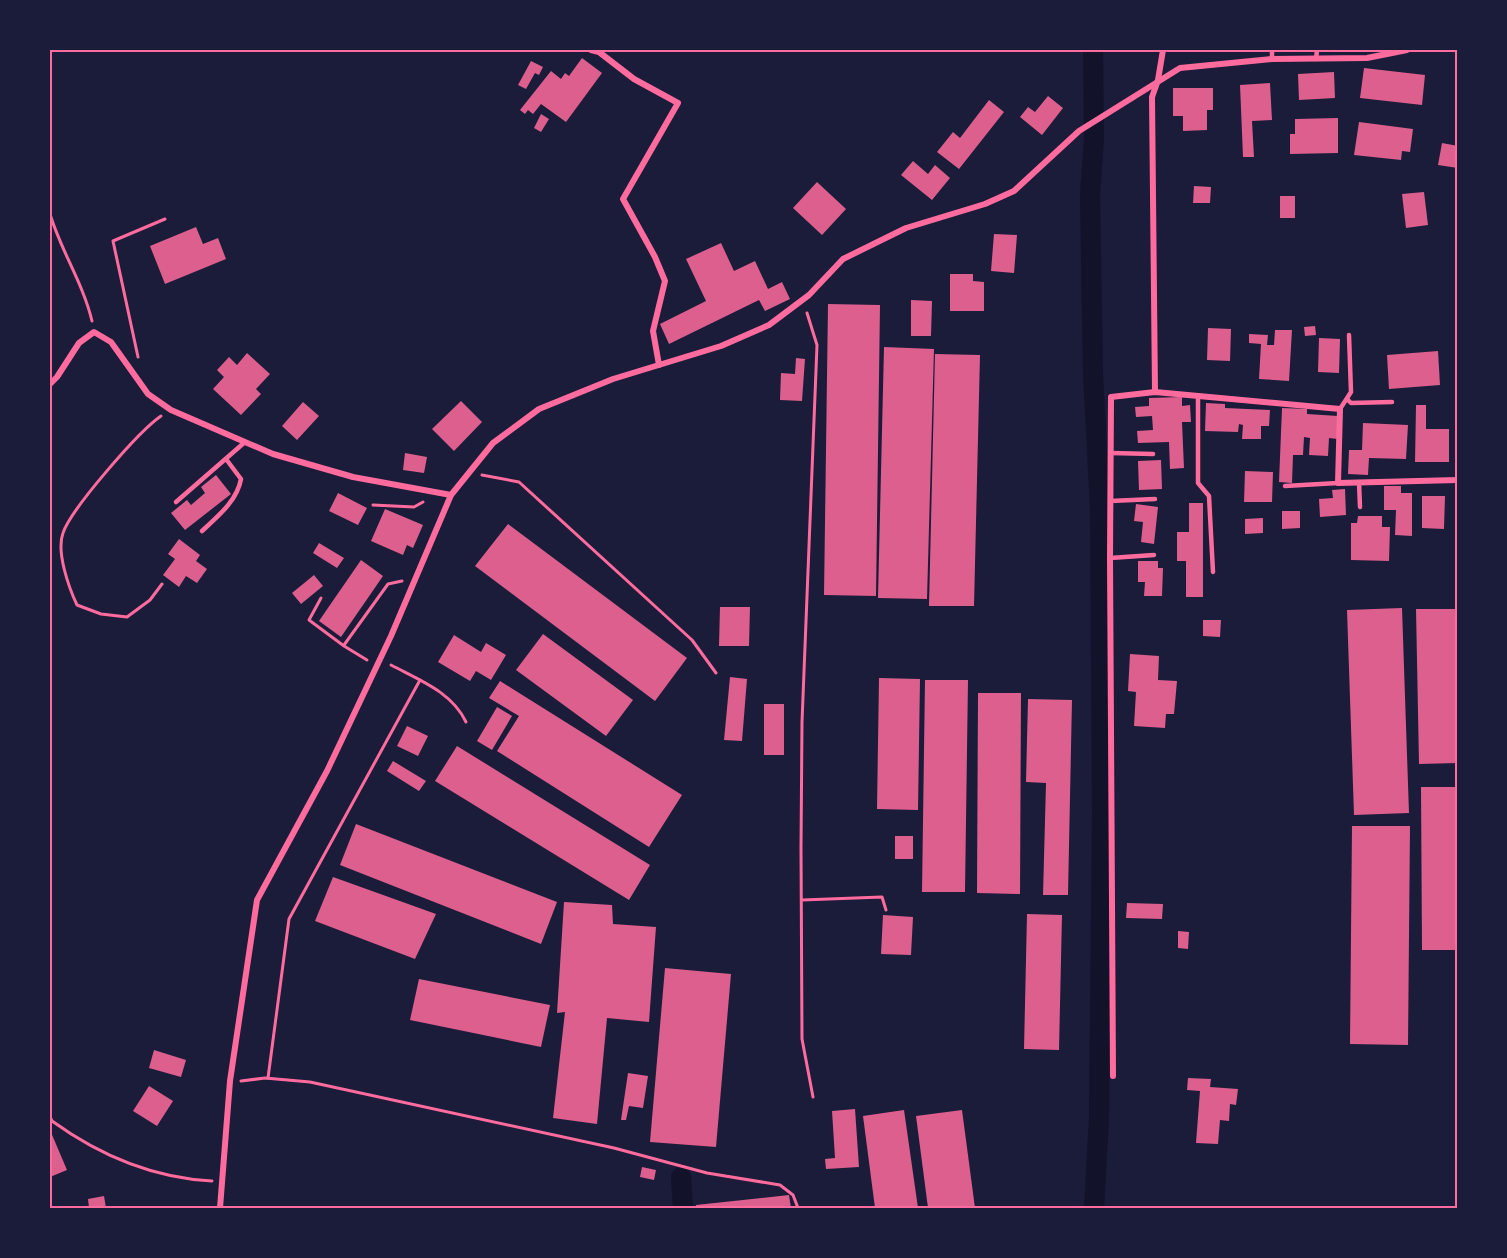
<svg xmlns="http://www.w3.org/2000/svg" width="1507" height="1258" font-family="Jost,sans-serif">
	<rect width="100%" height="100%" fill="#1b1b3a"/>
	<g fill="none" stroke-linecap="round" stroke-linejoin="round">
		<!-- canal -->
		<g stroke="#12122b" stroke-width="20">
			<path d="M1093,50L1094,139L1090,194L1093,375L1100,508L1102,813L1099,1118L1094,1208"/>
			<path d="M681,1177L683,1208"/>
		</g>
	</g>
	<!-- building -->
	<g fill="#dd5f8e">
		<path d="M582,58L602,73L566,122L541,104L533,114L528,110L525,114L520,110L551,71L561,79L565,73L569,76Z"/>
		<path d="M531,61L543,67L539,75L535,73L526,89L518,85Z"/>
		<path d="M1364,68L1425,75L1422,105L1360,98Z"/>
		<path d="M1334,72L1335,98L1299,100L1298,74Z"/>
		<path d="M1270,83L1272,120L1252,121L1254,157H1243L1240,85Z"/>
		<path d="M1173,88H1213V110H1207V130L1183,131V116H1173Z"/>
		<path d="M1048,96L1063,108L1042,135L1020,117L1028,107L1035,112Z"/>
		<path d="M989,100L1004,112L959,169L937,152L953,132L960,138Z"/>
		<path d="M541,114L549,119L541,132L534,128Z"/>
		<path d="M1338,118V153L1290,154V134H1295V119Z"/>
		<path d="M1359,122L1413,129L1410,152L1402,151L1401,160L1354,155Z"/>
		<path d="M1442,143L1458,146V168L1438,165Z"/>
		<path d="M913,161L928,174L935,165L950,178L932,200L901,175Z"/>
		<path d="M817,182L846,209L822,235L793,208Z"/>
		<path d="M1194,186L1211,187L1210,203H1193Z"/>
		<path d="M1424,192L1428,225L1406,228L1402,194Z"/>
		<rect x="1280" y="196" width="15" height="22"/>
		<path d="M196,227L203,244L218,238L226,259L165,284L150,246Z"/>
		<path d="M994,234L1017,235L1014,273L991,271Z"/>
		<path d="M721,243L734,271L755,261L768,289L782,282L790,299L765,311L759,300L669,344L660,324L706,301L686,259Z"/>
		<path d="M950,274H973V281L984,282V311H950Z"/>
		<path d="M911,300L932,301L931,336H911Z"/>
		<path d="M828,304L880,305L876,596L824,595Z"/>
		<path d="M1315,326L1316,335L1305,336L1304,327Z"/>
		<path d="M1208,328L1231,329L1230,361L1207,360Z"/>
		<path d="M1275,330H1292L1289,381L1259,379L1261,344L1249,343V334L1268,335L1267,345H1274Z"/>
		<path d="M1319,338L1340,339L1339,373L1318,372Z"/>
		<path d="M884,347L934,349L927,599L878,598Z"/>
		<path d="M1438,351L1440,385L1389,389L1387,355Z"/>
		<path d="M247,353L270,374L256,389L261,394L241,415L213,389L224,377L217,370L229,357L237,365Z"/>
		<path d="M935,354L980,355L974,606H929Z"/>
		<path d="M796,358L805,359L802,401L780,400L781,373L795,374Z"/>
		<path d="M1182,397V406L1190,405L1191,422H1182L1184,468L1170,469L1169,442L1138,443L1137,431L1153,430L1152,416L1136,417L1135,407L1149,406V398Z"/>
		<path d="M461,401L482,422L454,451L432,429Z"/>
		<path d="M303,402L319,416L297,440L282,426Z"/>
		<path d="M1206,403L1225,404V408L1270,410L1269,426H1261V439H1242L1243,425L1239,424L1238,432L1205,431Z"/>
		<path d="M1416,405H1426V429H1449V462H1415Z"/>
		<path d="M1282,408L1307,409V414L1338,416L1337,439L1329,438L1328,456L1309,455L1310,438L1304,437L1303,455H1293L1292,483L1279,482Z"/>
		<path d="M1363,423L1408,425L1406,459L1369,458L1368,475L1348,474L1349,450H1362Z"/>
		<path d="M405,453L427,457L424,473L403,470Z"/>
		<path d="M1161,460L1162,489L1139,490L1138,461Z"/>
		<path d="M1245,471L1273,472L1272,502H1244Z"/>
		<path d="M216,475L231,494L185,530L171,513L187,500L191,505L205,493L201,487Z"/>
		<path d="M1384,486H1401V493H1412V536L1395,535L1396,510H1384Z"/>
		<path d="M1345,489L1346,515L1320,517L1319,499L1333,498L1332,490Z"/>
		<path d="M338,493L367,508L358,525L329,511Z"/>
		<path d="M1422,496H1445L1444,529L1422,528Z"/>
		<path d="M1189,503H1203V597H1186V561H1177V532H1189Z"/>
		<path d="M1136,504L1158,507L1154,544L1141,542L1143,522L1134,521Z"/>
		<path d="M385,509L423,525L413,548L407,545L403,555L371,541Z"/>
		<path d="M1282,511H1300V528L1282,529Z"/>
		<path d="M1358,516H1382V527H1390L1389,561L1351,560V523H1357Z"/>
		<path d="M1263,518V533L1245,534V519Z"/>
		<path d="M508,524L687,658L655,701L475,566Z"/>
		<path d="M179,539L200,555L196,561L207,569L197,583L186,576L179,587L163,575L175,559L168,554Z"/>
		<path d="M319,543L344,558L337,568L313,553Z"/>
		<path d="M361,560L383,576L341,637L319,621Z"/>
		<path d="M1138,561H1158V568H1163L1162,596H1144L1145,582H1138Z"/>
		<path d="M314,575L323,586L301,604L292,593Z"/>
		<path d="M720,607H750L749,646H719Z"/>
		<path d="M1402,608L1409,813L1354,815L1347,610Z"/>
		<path d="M1416,609H1458V763L1419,764Z"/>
		<path d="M1203,620H1221L1220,637L1203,636Z"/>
		<path d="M543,634L633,700L606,736L516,670Z"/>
		<path d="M454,635L481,652L486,643L506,655L491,680L476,671L470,681L438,662Z"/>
		<path d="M1130,654L1159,656L1158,680L1177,681L1174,714H1166L1165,728L1134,726L1136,692L1128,691Z"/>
		<path d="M730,677L747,679L742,741L724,740Z"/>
		<path d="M879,678L920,679L918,810L877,809Z"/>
		<path d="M925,680H968L965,892H922Z"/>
		<path d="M500,681L682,795L649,847L497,751L519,716L489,698Z"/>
		<path d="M978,693H1021L1020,894L977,893Z"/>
		<path d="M1028,699L1072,700L1068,895H1043L1046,783L1026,782Z"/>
		<rect x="764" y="704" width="20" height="51"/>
		<path d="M497,707L512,716L492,750L477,741Z"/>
		<path d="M407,726L428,736L418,756L397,746Z"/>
		<path d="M457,746L650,865L629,900L435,781Z"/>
		<path d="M393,761L426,781L419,791L387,771Z"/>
		<path d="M1421,787H1458V950H1422Z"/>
		<path d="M356,824L557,902L541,944L340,865Z"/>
		<path d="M1352,826H1410L1408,1045L1350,1044Z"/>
		<rect x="895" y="836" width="18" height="23"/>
		<path d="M333,877L436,914L415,959L315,921Z"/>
		<path d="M564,902L612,905L613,924L656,927L649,1022L607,1018L597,1124L553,1118L565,1012L557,1013Z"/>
		<path d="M1127,903L1163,904L1162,919L1126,918Z"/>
		<path d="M1027,914L1062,915L1059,1050L1024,1049Z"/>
		<path d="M883,915L913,917L911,955L881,954Z"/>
		<path d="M1178,931L1189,932L1188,949L1178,948Z"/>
		<path d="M665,968L731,974L716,1147L650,1142Z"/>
		<path d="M419,979L550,1005L541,1047L410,1020Z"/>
		<path d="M154,1050L186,1060L181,1077L149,1068Z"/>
		<path d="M628,1073L648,1076L643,1108L629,1106L626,1120H621Z"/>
		<path d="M1188,1078L1211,1079L1210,1087L1238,1089L1236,1105L1230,1104L1229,1121L1220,1120L1218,1144L1196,1143L1200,1091L1187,1090Z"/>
		<path d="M149,1086L173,1101L157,1126L133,1111Z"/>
		<path d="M855,1109L859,1167L826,1169L825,1159L835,1158L832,1111Z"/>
		<path d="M904,1110L918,1208H875L863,1116Z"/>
		<path d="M962,1110L975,1208H928L916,1116Z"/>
		<path d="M50,1130L67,1170L50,1177Z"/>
		<path d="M642,1167L656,1170L654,1180L640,1177Z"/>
		<path d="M789,1195L791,1208H696V1205Z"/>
		<path d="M104,1196L106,1208H89L88,1199Z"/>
	</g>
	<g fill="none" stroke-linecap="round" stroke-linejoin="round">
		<!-- path -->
		<g stroke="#ff6b9d" stroke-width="3">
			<path d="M50,214C61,251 83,283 92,321"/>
			<path d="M807,313L817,345L802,722L801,848L802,1039L813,1097"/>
			<path d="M138,357L113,241L165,219"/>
			<path d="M161,416C139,431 71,509 63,533C56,552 69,588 77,605L101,614L127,617L150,600L162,584"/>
			<path d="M482,475L519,482L692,640L716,673"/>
			<path d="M373,505L414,507L423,502"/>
			<path d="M321,598L309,620L344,646L367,660"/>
			<path d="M344,645L388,584L402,581"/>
			<path d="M391,665C419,680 452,692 466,722"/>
			<path d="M802,900L882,897L886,910"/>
			<path d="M268,1078L289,919L420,680"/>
			<path d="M241,1081L265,1078L310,1082L614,1148L707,1173L780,1185L793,1195L798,1208"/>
			<path d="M50,1117L52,1121C99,1155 153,1178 212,1181"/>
		</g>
		<!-- service -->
		<g stroke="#ff6b9d" stroke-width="4.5">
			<path d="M1272,59V50"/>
			<path d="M1316,59L1317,50"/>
			<path d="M1198,396V483L1209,496L1213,572"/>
			<path d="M1347,399L1351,403L1392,402"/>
			<path d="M1340,409L1351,392L1349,335"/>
			<path d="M1111,453L1153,454"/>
			<path d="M1359,482L1360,507"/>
			<path d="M1285,486L1338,483"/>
			<path d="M1110,501L1155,499"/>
			<path d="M176,502L245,442"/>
			<path d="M202,531C218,516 237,501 241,479L226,459"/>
			<path d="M1110,558L1154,555"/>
		</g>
		<!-- minor -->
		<g stroke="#ff6b9d" stroke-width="6">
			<path d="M591,50L599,52L634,79L678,103L623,199L655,257L665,281L653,331L659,365"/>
			<path d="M50,384L57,377L79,343L94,332L111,342L148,394L171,410L273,454L353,477L451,495"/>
			<path d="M1155,392L1152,97L1158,80L1163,50"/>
			<path d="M1113,1076L1110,558L1111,397L1155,392L1340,409L1338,483L1458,480"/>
			<path d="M220,1208L230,1081L257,900L327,771L391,636L451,495L493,443L539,409L613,379L721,346L769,325L809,295L843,259L906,228L985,204L1014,191L1079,131L1180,68L1272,59L1367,58L1407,50"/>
		</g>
	</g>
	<!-- border -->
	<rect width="1507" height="1258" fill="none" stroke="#1b1b3a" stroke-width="102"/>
	<rect x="51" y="51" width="1405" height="1156" fill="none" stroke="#ff6b9d" stroke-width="2"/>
</svg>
